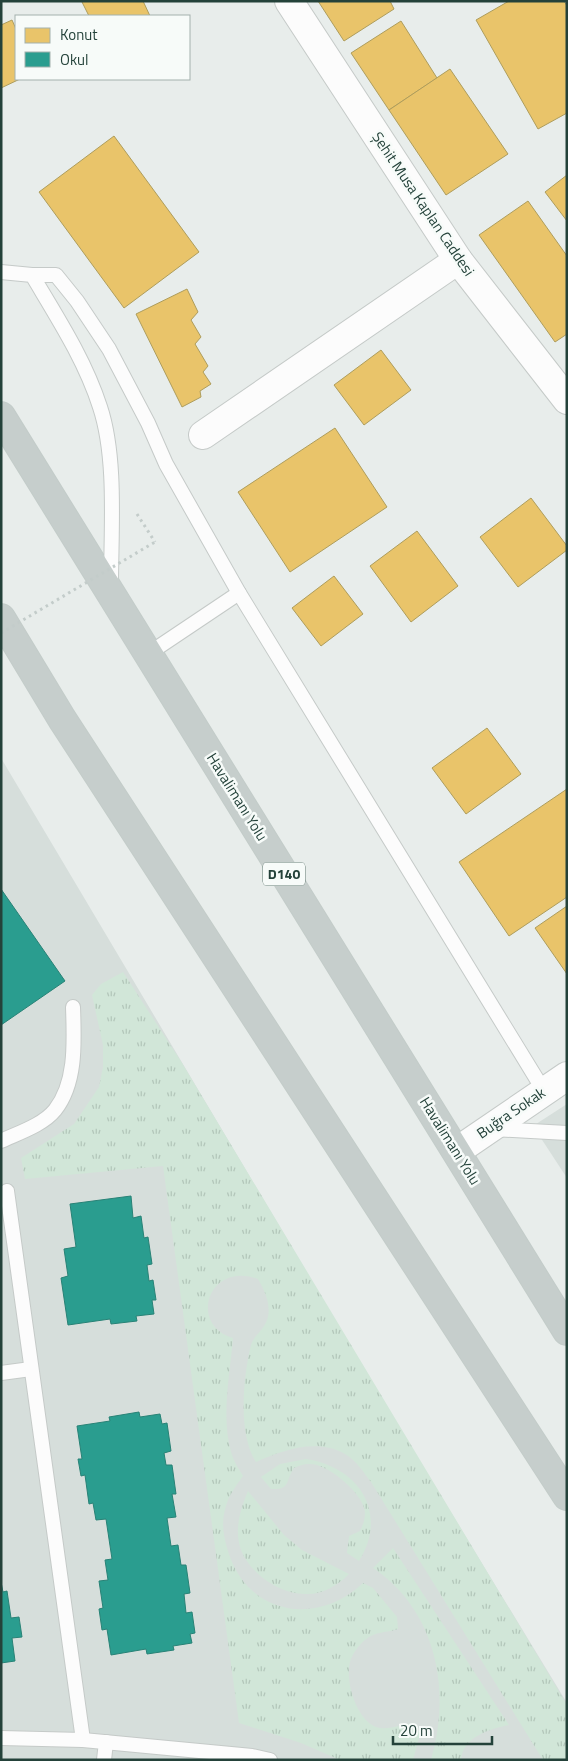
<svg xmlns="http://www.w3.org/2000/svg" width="568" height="1761" font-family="'Titillium Web',sans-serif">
	<defs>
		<pattern id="grass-tufts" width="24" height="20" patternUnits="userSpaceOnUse" patternTransform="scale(1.25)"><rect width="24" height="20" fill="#d1e6d8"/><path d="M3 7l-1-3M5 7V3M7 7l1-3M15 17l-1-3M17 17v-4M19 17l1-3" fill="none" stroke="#b3c6ba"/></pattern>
	</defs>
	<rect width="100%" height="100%" fill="#e8edeb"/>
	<!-- built -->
	<g fill="#d6dedb">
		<path d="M1,758L391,1414L567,1703V1760H1Z"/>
		<path d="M567,1104V1178L533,1126Z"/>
	</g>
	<!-- grass -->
	<g fill="url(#grass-tufts)">
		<path d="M123,972L182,1063L567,1705V1760H543L371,1482C364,1473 356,1460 345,1454C317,1438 283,1450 256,1462C238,1435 243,1380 250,1349C252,1338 258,1335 264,1326C274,1311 266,1293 258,1279C208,1261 188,1325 233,1338C230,1374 221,1416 231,1452C233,1460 238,1468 243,1476C236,1486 229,1495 226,1506C221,1522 223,1535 228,1551C247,1615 317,1627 363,1583L373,1588L397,1617L398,1629C386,1633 376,1631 365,1640C359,1645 352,1654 350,1662C345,1681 356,1719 376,1727C388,1731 402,1724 414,1723L420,1734L413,1760H340L301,1743L239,1723L163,1166L25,1179L21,1158L74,1124L99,1087L103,1067V1045L92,995L101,984Z"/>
		<path d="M306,1459C359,1467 389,1513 359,1561L347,1553L349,1536L360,1531C364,1523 367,1514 363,1505C357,1489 326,1463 309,1464C303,1464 299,1466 294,1468C285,1481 291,1490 271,1489L261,1477L280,1464Z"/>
		<path d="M248,1491L284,1535L302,1550L349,1574C337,1586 322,1595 305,1594C280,1594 250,1574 241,1550C234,1530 240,1510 248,1491Z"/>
		<path d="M393,1548L509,1725C489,1729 463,1737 461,1760H431C452,1690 436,1610 373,1568Z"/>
	</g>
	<!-- homes -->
	<g fill="#e9c46a" stroke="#ae9d5c">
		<path d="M84,1H143L150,16H89L82,2Z"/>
		<path d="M318,1H390L394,9L344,41Z"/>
		<path d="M509,1H564L567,6V113L538,129L476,20Z"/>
		<path d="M12,20L16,29V79H20L1,88V25Z"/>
		<path d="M401,21L437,78L389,110L351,53Z"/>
		<path d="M450,69L508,154L446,195L389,110Z"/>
		<path d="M114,136L199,252L124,308L39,192Z"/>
		<path d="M567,175V221L545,192Z"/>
		<path d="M528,201L567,256V334L555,342L479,235Z"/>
		<path d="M187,289L198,312L191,320L201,337L195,344L208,366L203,372L211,384L200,391L201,397L182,407L136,314Z"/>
		<path d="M381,350L411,390L364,425L334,385Z"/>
		<path d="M335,428L387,507L290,572L238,492Z"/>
		<path d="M531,498L567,546V550L518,587L480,537Z"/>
		<path d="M417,531L458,586L411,622L370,566Z"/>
		<path d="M334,576L363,614L321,646L292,608Z"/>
		<path d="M487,728L521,774L466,814L432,768Z"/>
		<path d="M567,789V897L509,936L459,862Z"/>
		<path d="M567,906V974L535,928Z"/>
	</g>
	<!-- schools -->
	<g fill="#2a9d8f" stroke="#288276">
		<path d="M1,889L65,981L1,1025Z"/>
		<path d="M131,1196L133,1218L141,1216L144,1238L148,1237L152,1264L147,1265L149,1281L153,1280L156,1300H152L154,1314L136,1316L137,1321L111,1324L110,1319L68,1325L61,1278L68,1276L64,1249L76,1247L70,1204Z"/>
		<path d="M139,1412L140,1417L160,1414L162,1424L167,1423L171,1451L164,1453L166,1465H172L176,1494H172L176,1517L167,1518L171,1546L178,1545L181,1565H186L190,1593L184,1594L186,1613L192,1612L195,1633L190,1634L192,1643L173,1646L174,1650L147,1654L146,1649L111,1655L107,1629L102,1630L99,1609L103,1608L99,1581L108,1580L105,1560L112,1559L106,1519L96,1520L93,1503L89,1504L85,1475L81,1476L78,1459H82L77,1426L110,1421L109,1417Z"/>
		<path d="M1,1582L3,1592L7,1591L11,1618L19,1617L22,1637L12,1638L15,1661L1,1663Z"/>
	</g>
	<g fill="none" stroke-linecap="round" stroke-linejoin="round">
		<!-- service casing -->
		<g stroke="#c5cac8" stroke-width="16">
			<g id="service">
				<path d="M1,272L32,275C57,317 85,360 100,407C117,458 111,531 111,585"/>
				<path d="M32,275H56L77,301L109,349L148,423L166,464L239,593L544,1091"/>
				<path d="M148,654L239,593"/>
				<path d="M494,1129L567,1133"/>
				<path d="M1,1141C18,1133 43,1125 55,1110C77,1082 74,1040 73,1007"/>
				<path d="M7,1191L83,1740"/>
				<path d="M1,1373L31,1369"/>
				<path d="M1,1738L83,1740L252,1756L270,1760"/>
				<path d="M104,1760L106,1742"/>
			</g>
		</g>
		<!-- minor casing -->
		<g stroke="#c5cac8" stroke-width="30">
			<g id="minor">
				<path d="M289,1L458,260L567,400"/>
				<path d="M203,435L458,260"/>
				<path d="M457,1151L567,1076"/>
			</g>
		</g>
		<!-- trunk casing -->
		<g stroke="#c3ccc9" stroke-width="30">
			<g id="trunk">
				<path d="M1,416L567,1331"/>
				<path d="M1,618L62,719L567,1496"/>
			</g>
		</g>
		<!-- path -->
		<path stroke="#c3ccca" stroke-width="3" stroke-dasharray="2.5 4" stroke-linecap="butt" d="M137,514L155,542"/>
		<!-- service -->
		<use href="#service" stroke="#fcfcfc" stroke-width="14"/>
		<!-- minor -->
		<use href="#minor" stroke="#fcfcfc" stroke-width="28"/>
		<!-- trunk -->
		<use href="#trunk" stroke="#c6cecc" stroke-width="28"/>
		<!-- path-bridge -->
		<path stroke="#c3ccca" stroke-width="3" stroke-dasharray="2.5 4" stroke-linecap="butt" d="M1,633L155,542"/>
	</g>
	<g text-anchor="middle" stroke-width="5" stroke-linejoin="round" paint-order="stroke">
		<!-- shield labels -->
		<rect fill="#f7fbf9" stroke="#637a73" stroke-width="1" x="263" y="862.5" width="42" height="23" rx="4"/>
		<g font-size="14" font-weight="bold" fill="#24423a">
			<text x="284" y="879">D140</text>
		</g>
		<!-- street labels -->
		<g font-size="15" fill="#24423a" stroke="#f7fbf9">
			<text transform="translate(423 204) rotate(56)" y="5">Şehit Musa Kaplan Caddesi</text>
			<text transform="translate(237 797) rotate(58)" y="5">Havalimanı Yolu</text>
			<text transform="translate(511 1113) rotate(-34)" y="5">Buğra Sokak</text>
			<text transform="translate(450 1141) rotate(58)" y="5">Havalimanı Yolu</text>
		</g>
	</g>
	<!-- border -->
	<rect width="568" height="1761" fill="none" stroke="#24423a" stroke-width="5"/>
	<!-- legend -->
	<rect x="15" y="15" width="175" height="65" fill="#f7fbf9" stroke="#a3b1ad"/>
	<rect x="25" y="28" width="25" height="15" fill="#e9c46a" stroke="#a3b1ad"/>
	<text x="60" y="40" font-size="15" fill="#24423a">Konut</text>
	<rect x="25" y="52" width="25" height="15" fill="#2a9d8f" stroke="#a3b1ad"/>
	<text x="60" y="65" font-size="15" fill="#24423a">Okul</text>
	<!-- scale -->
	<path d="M393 1736v8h99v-8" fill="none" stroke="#24423a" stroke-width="2.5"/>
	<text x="400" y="1736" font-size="15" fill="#24423a" stroke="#f7fbf9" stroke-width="4" paint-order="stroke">20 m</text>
</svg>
